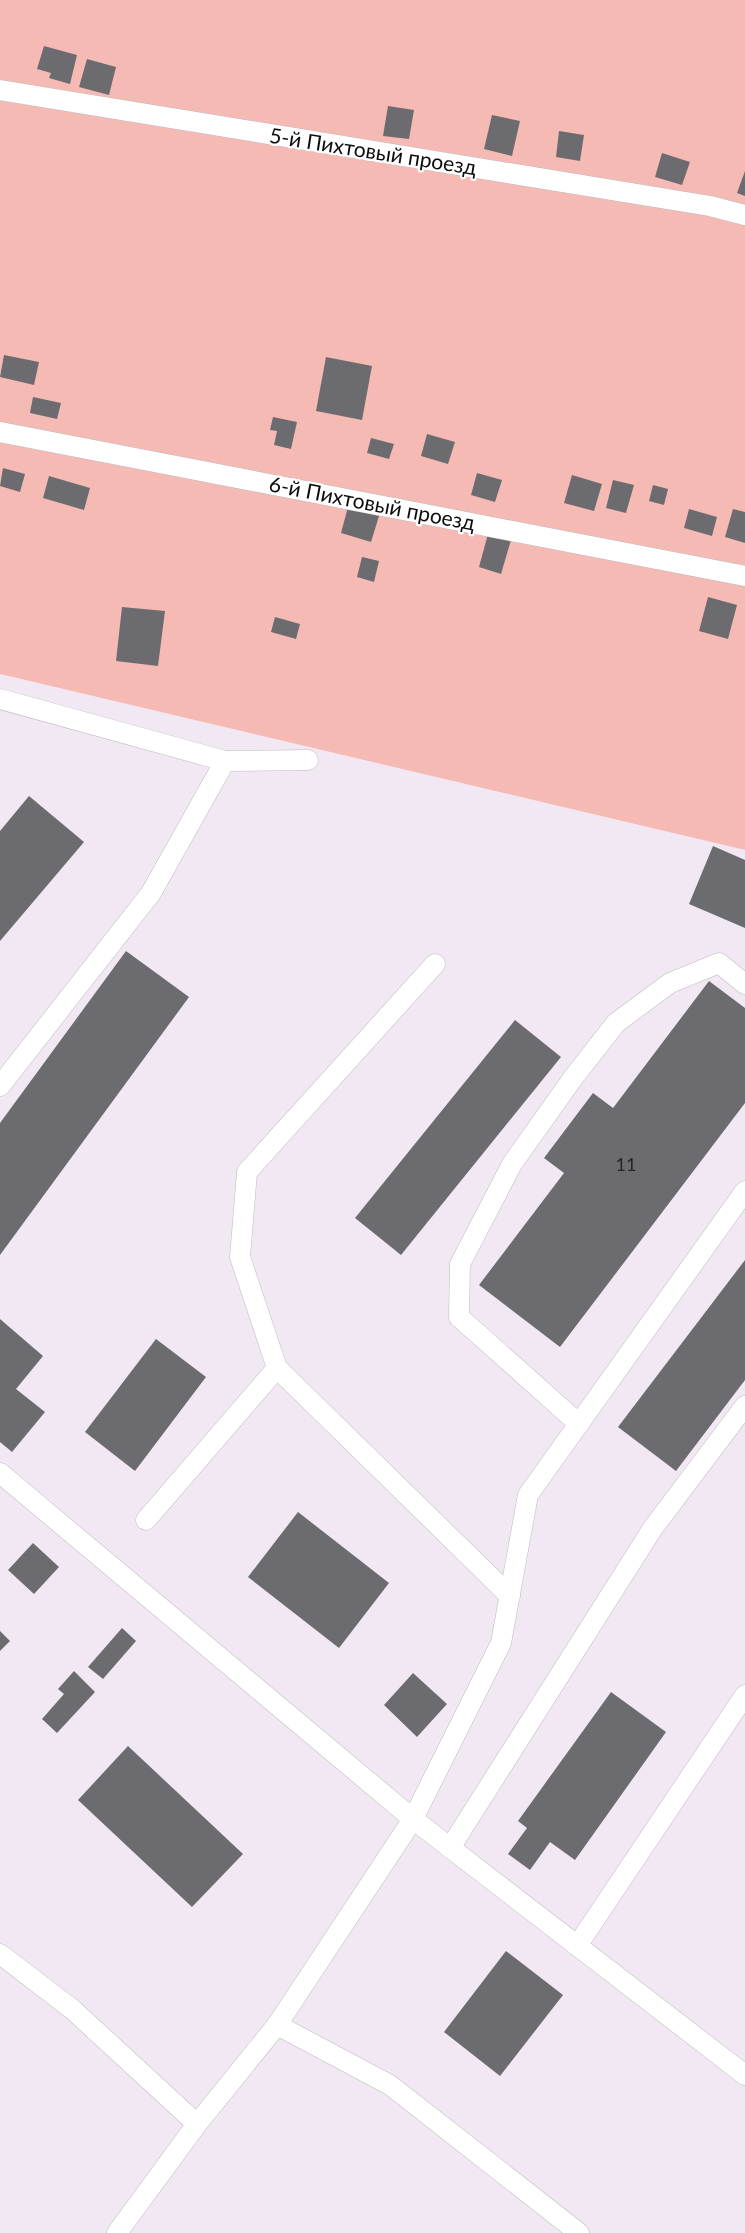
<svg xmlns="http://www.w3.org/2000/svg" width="745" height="2233" font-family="Lato,sans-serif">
	<rect width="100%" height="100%" fill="#fbf7fc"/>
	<!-- built -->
	<path fill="#f1e8f3" d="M0,674L745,850V2233H0Z"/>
	<!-- green -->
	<path fill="#f6bab5" d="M0,0H745V850L0,674Z"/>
	<!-- building -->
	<g fill="#6c6c70">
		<path d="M44,46L77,55L70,84L49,78L51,73L37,69Z"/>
		<path d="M87,59L116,67L109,95L79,87Z"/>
		<path d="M388,106L414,110L409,139L383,136Z"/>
		<path d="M492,115L520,121L512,156L484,149Z"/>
		<path d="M559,131L584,135L580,161L556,157Z"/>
		<path d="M662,153L690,162L682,185L655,177Z"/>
		<path d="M745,171V196L737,193Z"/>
		<path d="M4,355L39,362L34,385L0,377Z"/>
		<path d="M326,357L372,366L362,420L316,411Z"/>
		<path d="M33,397L61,403L57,419L30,413Z"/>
		<path d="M273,417L297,422L291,449L274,445L277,431L270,430Z"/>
		<path d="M427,434L455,442L448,464L421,456Z"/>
		<path d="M371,438L394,444L389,459L367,453Z"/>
		<path d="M3,468L25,474L20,492L0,486Z"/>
		<path d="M477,473L502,480L495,502L471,495Z"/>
		<path d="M572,475L602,484L594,511L564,503Z"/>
		<path d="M49,476L90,488L84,510L43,498Z"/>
		<path d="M613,480L634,485L626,513L606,508Z"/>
		<path d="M653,485L668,489L664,505L649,501Z"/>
		<path d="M348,507L379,516L371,542L341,533Z"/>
		<path d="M689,509L717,517L712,536L684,528Z"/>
		<path d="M733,509L745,512V543L725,537Z"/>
		<path d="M488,534L511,540L501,574L479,567Z"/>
		<path d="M362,557L379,561L374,582L357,577Z"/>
		<path d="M708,597L737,605L728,639L699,631Z"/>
		<path d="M122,607L165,611L158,666L116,661Z"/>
		<path d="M275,617L300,624L296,639L271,632Z"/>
		<path d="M29,796L84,842L0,941V831Z"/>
		<path d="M713,846L745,860V928L689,904Z"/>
		<path d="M126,951L189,997L0,1255V1123Z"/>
		<path d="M709,981L745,1008V1103L560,1347L479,1285L564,1173L544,1158L593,1093L613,1108Z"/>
		<path d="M515,1020L561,1057L401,1255L355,1218Z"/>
		<path d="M745,1260V1380L676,1471L618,1427Z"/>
		<path d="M0,1319L43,1356L16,1389L45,1412L12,1452L0,1442Z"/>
		<path d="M156,1339L206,1377L135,1471L85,1432Z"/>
		<path d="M298,1512L389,1583L339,1648L248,1577Z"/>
		<path d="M33,1543L59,1567L34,1594L8,1570Z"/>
		<path d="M122,1628L136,1641L103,1679L88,1667Z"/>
		<path d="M0,1631L10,1641L0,1651Z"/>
		<path d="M74,1671L95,1692L57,1733L42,1719L64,1694L58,1689Z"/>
		<path d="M413,1673L447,1704L417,1737L384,1705Z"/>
		<path d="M611,1692L666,1732L575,1860L550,1842L530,1870L508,1854L527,1828L518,1821Z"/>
		<path d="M128,1746L243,1854L192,1907L78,1800Z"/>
		<path d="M506,1951L563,1995L500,2076L444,2032Z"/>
	</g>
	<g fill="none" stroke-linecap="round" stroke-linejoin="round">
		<!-- service casing -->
		<g stroke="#bebbbf" stroke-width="21">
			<g id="service">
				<path d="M0,90L710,206L745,215"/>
				<path d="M0,432L745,576"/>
				<path d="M0,699L225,761"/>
				<path d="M0,1086L151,893L225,761L308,760"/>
				<path d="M277,1368L240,1257L247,1172L435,964"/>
				<path d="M579,1424L459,1317L460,1264L512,1164L573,1078L616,1023L670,983L719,963L745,984"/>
				<path d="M0,1473L413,1819L501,1643L528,1495L745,1191"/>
				<path d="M146,1520L277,1368L510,1596"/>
				<path d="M450,1848L653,1528L745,1406"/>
				<path d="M577,1946L745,1695"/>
				<path d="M0,1954L72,2009L197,2124L277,2025"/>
				<path d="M117,2233L197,2124"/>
				<path d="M579,2233L390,2085L277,2025L413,1819L745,2075"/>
			</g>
		</g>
		<!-- service -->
		<use href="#service" stroke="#fff" stroke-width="20"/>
	</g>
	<g text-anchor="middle" stroke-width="4.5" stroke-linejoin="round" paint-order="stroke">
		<!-- number labels -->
		<g font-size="18" fill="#252426">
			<text x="626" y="1171">11</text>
		</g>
		<!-- street labels -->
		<g font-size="21" fill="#0d0c0e" stroke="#fff">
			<text transform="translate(373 152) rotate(9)" y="7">5-й Пихтовый проезд</text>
			<text transform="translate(372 504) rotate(11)" y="7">6-й Пихтовый проезд</text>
		</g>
	</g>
</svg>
